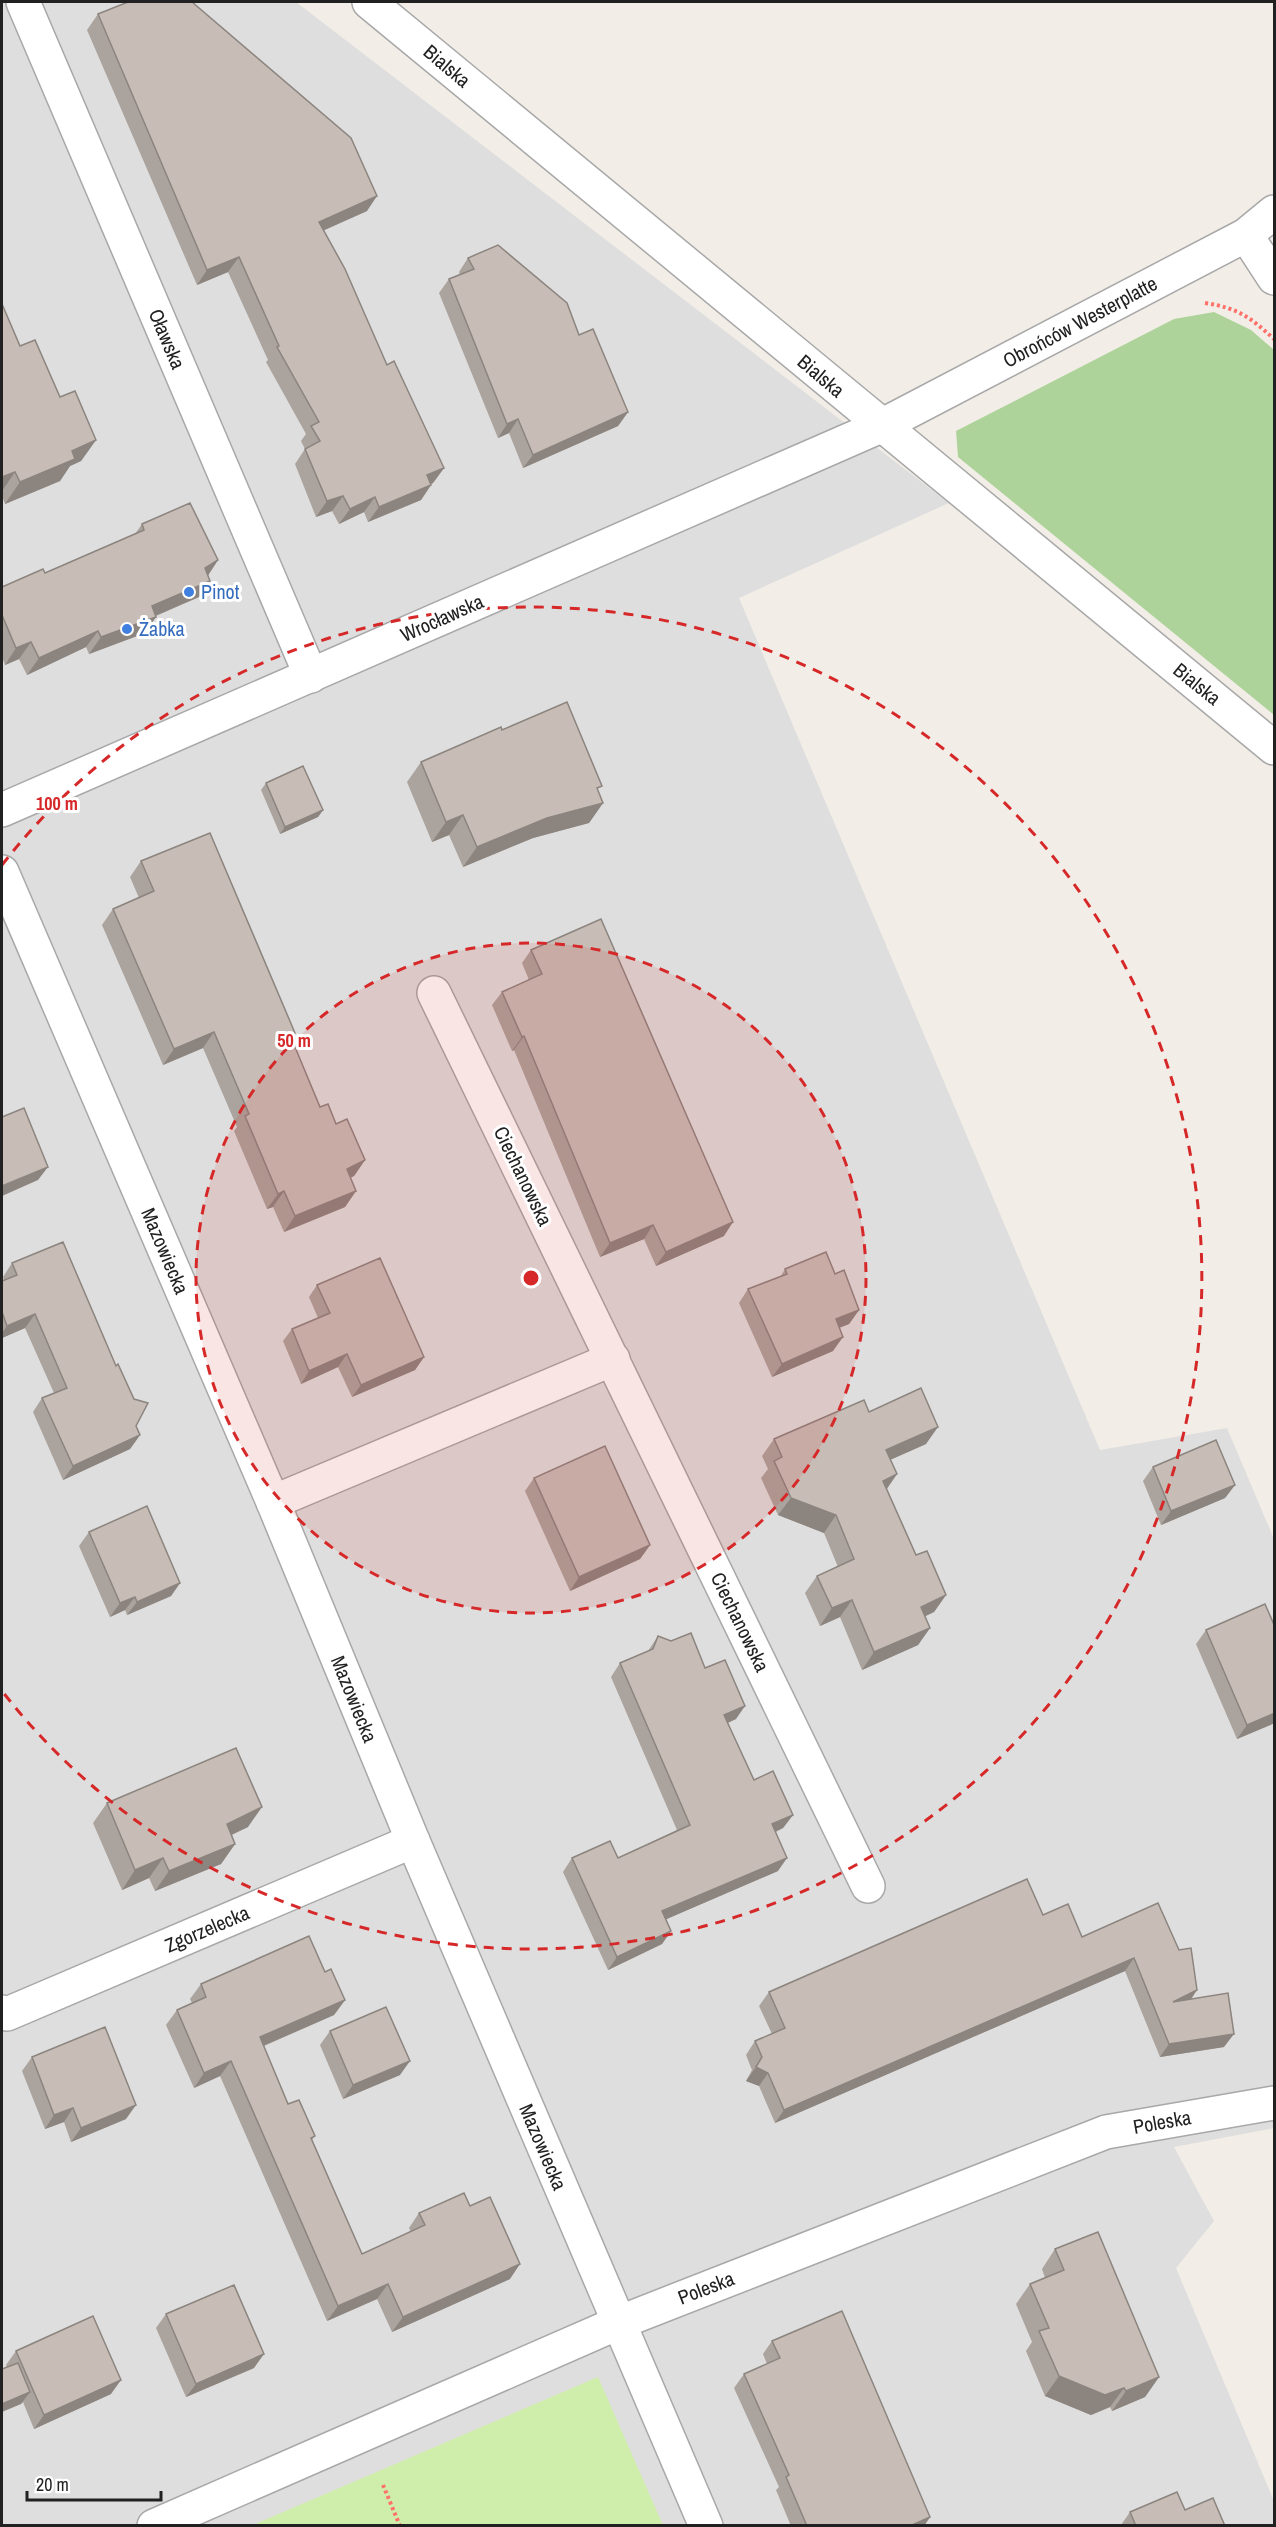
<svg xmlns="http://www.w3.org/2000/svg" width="1276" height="2527" font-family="'Archivo Narrow',sans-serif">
	<rect width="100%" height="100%" fill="#f2eee7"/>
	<!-- residential -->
	<path fill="#dfdede" d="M2,2H296L949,503L739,598L1100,1450L1227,1428L1274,1539V2128L1174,2147L1214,2221L1176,2268L1274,2501V2525L2,2526Z"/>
	<!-- grass -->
	<path fill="#cfedab" d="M598,2377L663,2525H253Z"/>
	<!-- forest -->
	<path fill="#aed39a" d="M1214,312L1251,330L1274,350V715L958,457L956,431L1174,319Z"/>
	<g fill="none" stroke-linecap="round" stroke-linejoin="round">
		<!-- minor casing -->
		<g stroke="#a8a8a8" stroke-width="36">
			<g id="minor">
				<path d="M23,2L311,676"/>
				<path d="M369,2L1274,748"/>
				<path d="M1246,235L1274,278"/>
				<path d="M2,810L881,426L1246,235L1274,212"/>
				<path d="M2,872L273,1502L413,1841L706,2526"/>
				<path d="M434,993L868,1886"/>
				<path d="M273,1502L613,1359"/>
				<path d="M2,2012L7,2014L413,1841"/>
				<path d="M154,2526L618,2323L1106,2132L1274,2103"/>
			</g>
		</g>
		<!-- path -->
		<g stroke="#ff726b" stroke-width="4" stroke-dasharray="3 3" stroke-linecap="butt">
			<path d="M1205,303C1238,308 1250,317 1274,339"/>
			<path d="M383,2485L400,2526"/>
		</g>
		<!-- minor -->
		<use href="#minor" stroke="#fff" stroke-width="33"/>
	</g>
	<!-- wall -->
	<g fill="#aba39d">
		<path d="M98,14L367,211L324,230L387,365L444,468L433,483L431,484V485L421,500L368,522L364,512L339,524L332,511L316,517L295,464L305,449L301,441L306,434L266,362L268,360L228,272L197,285L87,30Z"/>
		<path d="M468,258L579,335L628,412L618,426L523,468L509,433L498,438L439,293L449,279L460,275L459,272Z"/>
		<path d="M2,304L20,346L60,397L96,440L81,461L70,466L60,481L5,504L2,496Z"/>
		<path d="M142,524L218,560L208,575L210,581L199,597L156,616L145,633L89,654L86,647L27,675L19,659L5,665L2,657V587L45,573L135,534Z"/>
		<path d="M502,730L598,792L603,803L589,823L533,838L463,867L449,835L432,842L407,782L421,762Z"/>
		<path d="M266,783L323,810L318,817L280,834L261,790Z"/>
		<path d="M141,861L295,1033L291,1039L320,1107L336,1124L365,1160L354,1176L350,1178L356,1191L345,1207L284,1232L273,1207L267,1209L234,1131L237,1127L203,1048L163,1065L102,925L113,909L139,898L130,877Z"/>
		<path d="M531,950L724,1236L656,1266L644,1239L600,1257L514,1050L512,1051L492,1005L502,992L529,980L522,963Z"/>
		<path d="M12,1263L136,1426L140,1435L130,1449L63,1480L33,1412L42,1398L54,1393L25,1328L2,1338V1281L4,1280L3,1277Z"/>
		<path d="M785,1269L835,1274L859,1310L849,1324L839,1328L833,1351L772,1377L739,1303L748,1289L781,1276Z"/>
		<path d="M317,1285L424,1357L415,1370L352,1397L338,1367L301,1384L283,1341L292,1329L318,1318L309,1297Z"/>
		<path d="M869,1412L926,1444L890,1460L897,1474L887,1489L916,1555L946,1595L934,1612L925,1616L930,1628L918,1645L862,1670L840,1617L820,1626L805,1593L817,1576L838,1567L824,1533L778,1515L761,1478L768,1469L762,1456L774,1439Z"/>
		<path d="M1153,1467L1235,1485L1225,1498L1161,1525L1143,1481Z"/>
		<path d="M534,1478L650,1545L640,1559L570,1591L525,1491Z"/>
		<path d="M89,1532L180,1583L171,1596L127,1615L125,1610L110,1617L79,1546Z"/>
		<path d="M1206,1630L1275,1723L1237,1739L1196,1644Z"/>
		<path d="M658,1636L705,1668L736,1719L728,1723L754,1780L793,1815L783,1828L776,1832L778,1871L666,1919L671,1931L662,1944L608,1970L563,1872L572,1858H618L677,1830L611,1677L620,1663L648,1651Z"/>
		<path d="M107,1803L248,1827L232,1835L235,1844L221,1864L155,1891L149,1878L122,1890L93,1823Z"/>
		<path d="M1158,1903L1191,1999L1224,2047L1160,2057L1125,1971L775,2123L759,2086L746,2081L752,2070L746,2055L755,2041L772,2034L759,2006L769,1992L1043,1915L1082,1937Z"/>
		<path d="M325,1972L345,2000L334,2015L264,2046L288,2104L315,2136L312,2140L362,2254L411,2232L409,2228L419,2213L470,2206L510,2279L392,2332L377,2299L327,2321L220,2076L194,2088L166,2025L177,2010L192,2003L190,1999L201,1984Z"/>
		<path d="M330,2031L400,2075L343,2099L320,2045Z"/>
		<path d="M32,2057L126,2119L71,2142L64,2122L45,2129L22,2071Z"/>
		<path d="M1055,2249L1159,2377L1145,2397L1112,2411L1110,2407L1091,2415L1045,2396L1026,2351L1032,2342L1016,2304L1030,2284L1045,2278L1042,2269Z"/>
		<path d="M166,2314L254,2368L186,2397L156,2328Z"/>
		<path d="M772,2341L930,2517L924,2526H791L776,2490L779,2487L734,2388L744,2374L767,2364L763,2354Z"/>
		<path d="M16,2351L111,2394L34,2429L23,2402L21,2404L6,2365Z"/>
		<path d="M1185,2510L1225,2526L1121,2525L1130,2512Z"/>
	</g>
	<!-- shaded-wall -->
	<g fill="#8b847f">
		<path d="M377,196L367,211L309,237L319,222Z"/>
		<path d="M239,257L228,272L197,285L207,270Z"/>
		<path d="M628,412L618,426L523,468L533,455Z"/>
		<path d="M518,419L509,433L498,438L507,424Z"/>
		<path d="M96,440L81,461L70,466L60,481L5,504L20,482L72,451Z"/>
		<path d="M444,468L433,483L416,490L427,475Z"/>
		<path d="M15,472L2,491V477Z"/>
		<path d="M431,485L421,500L368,522L379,507Z"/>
		<path d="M343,496L332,511L316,517L327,501Z"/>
		<path d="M375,497L364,512L339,524L350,509Z"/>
		<path d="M218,560L207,577L205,568Z"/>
		<path d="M210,581L199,597L143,621L156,617L145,633L89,654L101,637L152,606Z"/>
		<path d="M98,631L86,647L27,675L39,658Z"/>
		<path d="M31,642L19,659L5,665L16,648Z"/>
		<path d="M603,803L589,823L533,838L463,867L477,847L547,818Z"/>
		<path d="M323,810L318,817L280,834L285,827Z"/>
		<path d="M463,815L449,835L432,842L446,822Z"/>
		<path d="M214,1032L203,1048L163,1065L174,1049Z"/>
		<path d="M524,1036L514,1050L512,1051L522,1037Z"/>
		<path d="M365,1160L354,1176L336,1184L347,1169Z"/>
		<path d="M48,1167L38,1180L2,1196V1186Z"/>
		<path d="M284,1191L273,1207L267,1209L278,1194Z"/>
		<path d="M356,1191L345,1207L284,1232L295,1216Z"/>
		<path d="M733,1222L724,1236L656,1266L666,1252Z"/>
		<path d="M653,1225L644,1239L600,1257L610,1243Z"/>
		<path d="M859,1310L849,1324L826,1333L836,1319Z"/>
		<path d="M35,1314L25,1328L2,1338V1333L7,1326Z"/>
		<path d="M843,1337L833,1351L772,1377L782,1364Z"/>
		<path d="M347,1354L338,1367L301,1384L309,1371Z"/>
		<path d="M424,1357L415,1370L352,1397L361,1385Z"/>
		<path d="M938,1427L926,1444L874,1467L886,1450Z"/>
		<path d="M140,1435L130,1449L63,1480L73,1466Z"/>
		<path d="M897,1474L885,1491L883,1481Z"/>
		<path d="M1235,1485L1225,1498L1161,1525L1171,1511Z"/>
		<path d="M791,1498L836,1515L824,1533L778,1515Z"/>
		<path d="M650,1545L640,1559L570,1591L579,1577Z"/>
		<path d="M180,1583L171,1596L127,1615L137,1602Z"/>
		<path d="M946,1595L934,1612L909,1624L921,1607Z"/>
		<path d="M135,1597L125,1610L110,1617L120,1603Z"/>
		<path d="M852,1600L840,1617L820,1626L832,1608Z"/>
		<path d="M930,1628L918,1645L862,1670L874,1652Z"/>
		<path d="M745,1706L736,1719L715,1728L724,1715Z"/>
		<path d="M1275,1713V1723L1237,1739L1247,1725Z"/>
		<path d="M262,1807L248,1827L213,1843L227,1824Z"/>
		<path d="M793,1815L783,1828L763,1837L772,1824Z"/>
		<path d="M235,1844L221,1864L155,1891L169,1871Z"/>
		<path d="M163,1858L149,1878L122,1890L135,1870Z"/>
		<path d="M787,1858L778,1871L653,1925L662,1911Z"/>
		<path d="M671,1931L662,1944L608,1970L617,1957Z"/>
		<path d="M1134,1958L1125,1971L775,2123L784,2110Z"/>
		<path d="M1197,1990L1188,2004L1173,2002Z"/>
		<path d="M345,2000L334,2015L249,2052L260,2037Z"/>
		<path d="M1234,2034L1224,2047L1160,2057L1169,2044Z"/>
		<path d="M231,2061L220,2076L194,2088L204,2073Z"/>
		<path d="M410,2061L400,2075L343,2099L353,2085Z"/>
		<path d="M756,2067L768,2073L759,2086L746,2081Z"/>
		<path d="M136,2105L126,2119L71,2142L81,2128Z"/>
		<path d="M73,2108L64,2122L45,2129L54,2115Z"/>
		<path d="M520,2264L510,2279L392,2332L403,2317Z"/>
		<path d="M388,2284L377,2299L327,2321L338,2306Z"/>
		<path d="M264,2354L254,2368L186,2397L196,2384Z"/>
		<path d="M1059,2376L1124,2388L1110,2407L1091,2415L1045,2396Z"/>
		<path d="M1159,2377L1145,2397L1112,2411L1126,2391Z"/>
		<path d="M121,2380L111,2394L34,2429L44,2415Z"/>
		<path d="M30,2392L21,2404L2,2412V2404Z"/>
		<path d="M930,2517L924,2526H910Z"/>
	</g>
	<!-- building -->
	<g fill="#c7bdb6" stroke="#8b847f" stroke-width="1.5">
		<path d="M128,2H192L351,138L377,196L319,222L345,269L387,365L394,361L444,468L427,475L431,485L379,507L375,497L350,509L343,496L327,501L305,449L320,441L311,426L319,422L277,347L279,346L239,257L207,270L98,14Z"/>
		<path d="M498,245L567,303L579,335L593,329L628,412L533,455L518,419L507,424L449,279L474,269L468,258Z"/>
		<path d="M2,304L20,346L35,340L60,397L75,391L96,440L72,451L75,459L20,482L15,472L2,477Z"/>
		<path d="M190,503L218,560L205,568L210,581L152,606L156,617L101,637L98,631L39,658L31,642L16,648L2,615V587L43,569L45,573L144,530L142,524Z"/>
		<path d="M567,702L602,786L597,788L603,803L547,818L477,847L463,815L446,822L421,762L501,727L502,730Z"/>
		<path d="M303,766L323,810L285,827L266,783Z"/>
		<path d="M210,833L295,1033L290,1035L320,1107L328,1104L336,1124L347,1119L365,1160L347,1169L356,1191L295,1216L284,1191L278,1194L245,1116L249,1114L214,1032L174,1049L113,909L154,891L141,861Z"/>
		<path d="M601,919L733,1222L666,1252L653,1225L610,1243L524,1036L522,1037L502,992L542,974L531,950Z"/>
		<path d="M24,1108L48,1167L2,1186V1117Z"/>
		<path d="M63,1242L116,1366L118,1364L134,1399L148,1403L136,1426L140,1435L73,1466L42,1398L67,1388L35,1314L7,1326L2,1312V1281L17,1275L12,1263Z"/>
		<path d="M826,1252L835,1274L844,1270L859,1310L836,1319L843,1337L782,1364L748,1289L787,1274L785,1269Z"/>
		<path d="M380,1258L424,1357L361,1385L347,1354L309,1371L292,1329L330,1313L317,1285Z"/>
		<path d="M921,1388L938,1427L886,1450L897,1474L883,1481L916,1555L927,1551L946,1595L921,1607L930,1628L874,1652L852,1600L832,1608L817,1576L854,1559L836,1515L791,1498L774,1461L782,1457L774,1439L864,1400L869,1412Z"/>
		<path d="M1216,1440L1235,1485L1171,1511L1153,1467Z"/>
		<path d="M605,1446L650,1545L579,1577L534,1478Z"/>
		<path d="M147,1506L180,1583L137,1602L135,1597L120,1603L89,1532Z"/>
		<path d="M1265,1604L1275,1627V1713L1247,1725L1206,1630Z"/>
		<path d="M691,1633L705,1668L725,1660L745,1706L724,1715L754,1780L773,1771L793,1815L772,1824L787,1858L662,1911L671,1931L617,1957L572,1858L610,1841L618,1858L690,1825L620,1663L653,1649L658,1636L671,1641Z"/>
		<path d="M236,1748L262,1807L227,1824L235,1844L169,1871L163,1858L135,1870L107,1803Z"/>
		<path d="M1027,1879L1043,1915L1068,1904L1082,1937L1158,1903L1179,1950L1191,1948L1197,1990L1173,2002L1228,1993L1234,2034L1169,2044L1134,1958L784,2110L768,2073L756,2067L762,2057L755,2041L785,2028L769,1992Z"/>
		<path d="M309,1936L325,1972L331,1969L345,2000L260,2037L288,2104L299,2100L315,2136L311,2138L362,2254L425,2225L419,2213L464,2193L470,2206L490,2197L520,2264L403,2317L388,2284L338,2306L231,2061L204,2073L177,2010L206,1997L201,1984Z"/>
		<path d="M386,2007L410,2061L353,2085L330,2031Z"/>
		<path d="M105,2027L136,2105L81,2128L73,2108L54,2115L32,2057Z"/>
		<path d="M1098,2232L1159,2377L1126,2391L1124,2388L1105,2395L1059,2376L1039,2331L1049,2328L1030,2284L1064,2270L1055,2249Z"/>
		<path d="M234,2285L264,2354L196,2384L166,2314Z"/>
		<path d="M842,2311L930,2517L910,2526H807L786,2477L789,2475L744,2374L780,2358L772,2341Z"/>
		<path d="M93,2316L121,2380L44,2415L16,2351Z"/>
		<path d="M18,2363L30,2392L2,2404V2369Z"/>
		<path d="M1177,2492L1185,2510L1213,2498L1225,2526H1136L1130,2512Z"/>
	</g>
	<!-- distance rings -->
	<circle cx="531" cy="1278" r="335" fill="#d62828" fill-opacity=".12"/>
	<g fill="none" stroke="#d62828" stroke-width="3" stroke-dasharray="10 8">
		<circle cx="531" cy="1278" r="335"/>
		<path d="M2 865A671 671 0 1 1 2 1691"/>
	</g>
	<!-- markers -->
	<g fill="#3f7fe0" stroke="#fff" stroke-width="2">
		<circle cx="189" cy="592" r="6"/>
		<circle cx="127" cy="629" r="6"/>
	</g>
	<g text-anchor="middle" stroke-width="6" stroke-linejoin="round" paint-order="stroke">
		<!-- street labels -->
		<g font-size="20" fill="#212121" stroke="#fff">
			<text transform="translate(447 66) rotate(40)" y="7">Bialska</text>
			<text transform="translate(1080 322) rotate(-28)" y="7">Obrońców Westerplatte</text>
			<text transform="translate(167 339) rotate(67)" y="7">Oławska</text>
			<text transform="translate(821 376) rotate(40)" y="7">Bialska</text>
			<text transform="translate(442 618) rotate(-24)" y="7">Wrocławska</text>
			<text transform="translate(1197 684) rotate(39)" y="7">Bialska</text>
			<text transform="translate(523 1176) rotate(64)" y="7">Ciechanowska</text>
			<text transform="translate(165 1251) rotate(67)" y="7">Mazowiecka</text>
			<text transform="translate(740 1622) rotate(64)" y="7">Ciechanowska</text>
			<text transform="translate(354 1699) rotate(68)" y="7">Mazowiecka</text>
			<text transform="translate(207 1929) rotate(-23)" y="7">Zgorzelecka</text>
			<text transform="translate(1162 2122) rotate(-10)" y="7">Poleska</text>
			<text transform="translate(543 2147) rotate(67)" y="7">Mazowiecka</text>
			<text transform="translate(706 2288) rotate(-21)" y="7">Poleska</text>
		</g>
		<!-- shop labels -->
		<g font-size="20" fill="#366cbe" stroke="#fff" text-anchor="start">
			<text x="201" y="599">Pinot</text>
			<text x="139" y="636">Żabka</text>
		</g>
	</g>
	<circle cx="531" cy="1278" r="9" fill="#d62828" stroke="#fff" stroke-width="3"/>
	<g font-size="18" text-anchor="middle" font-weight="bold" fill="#d62828" stroke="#fff" stroke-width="6" stroke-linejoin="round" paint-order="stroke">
		<text x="57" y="810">100 m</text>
		<text x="294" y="1047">50 m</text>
	</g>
	<!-- border -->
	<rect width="1276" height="2527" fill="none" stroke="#212121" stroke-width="6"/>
	<!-- scale -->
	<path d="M27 2491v9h134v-9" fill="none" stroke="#212121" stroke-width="3"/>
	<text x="36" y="2491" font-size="18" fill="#212121" stroke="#ffffff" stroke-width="4.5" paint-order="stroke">20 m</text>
</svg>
